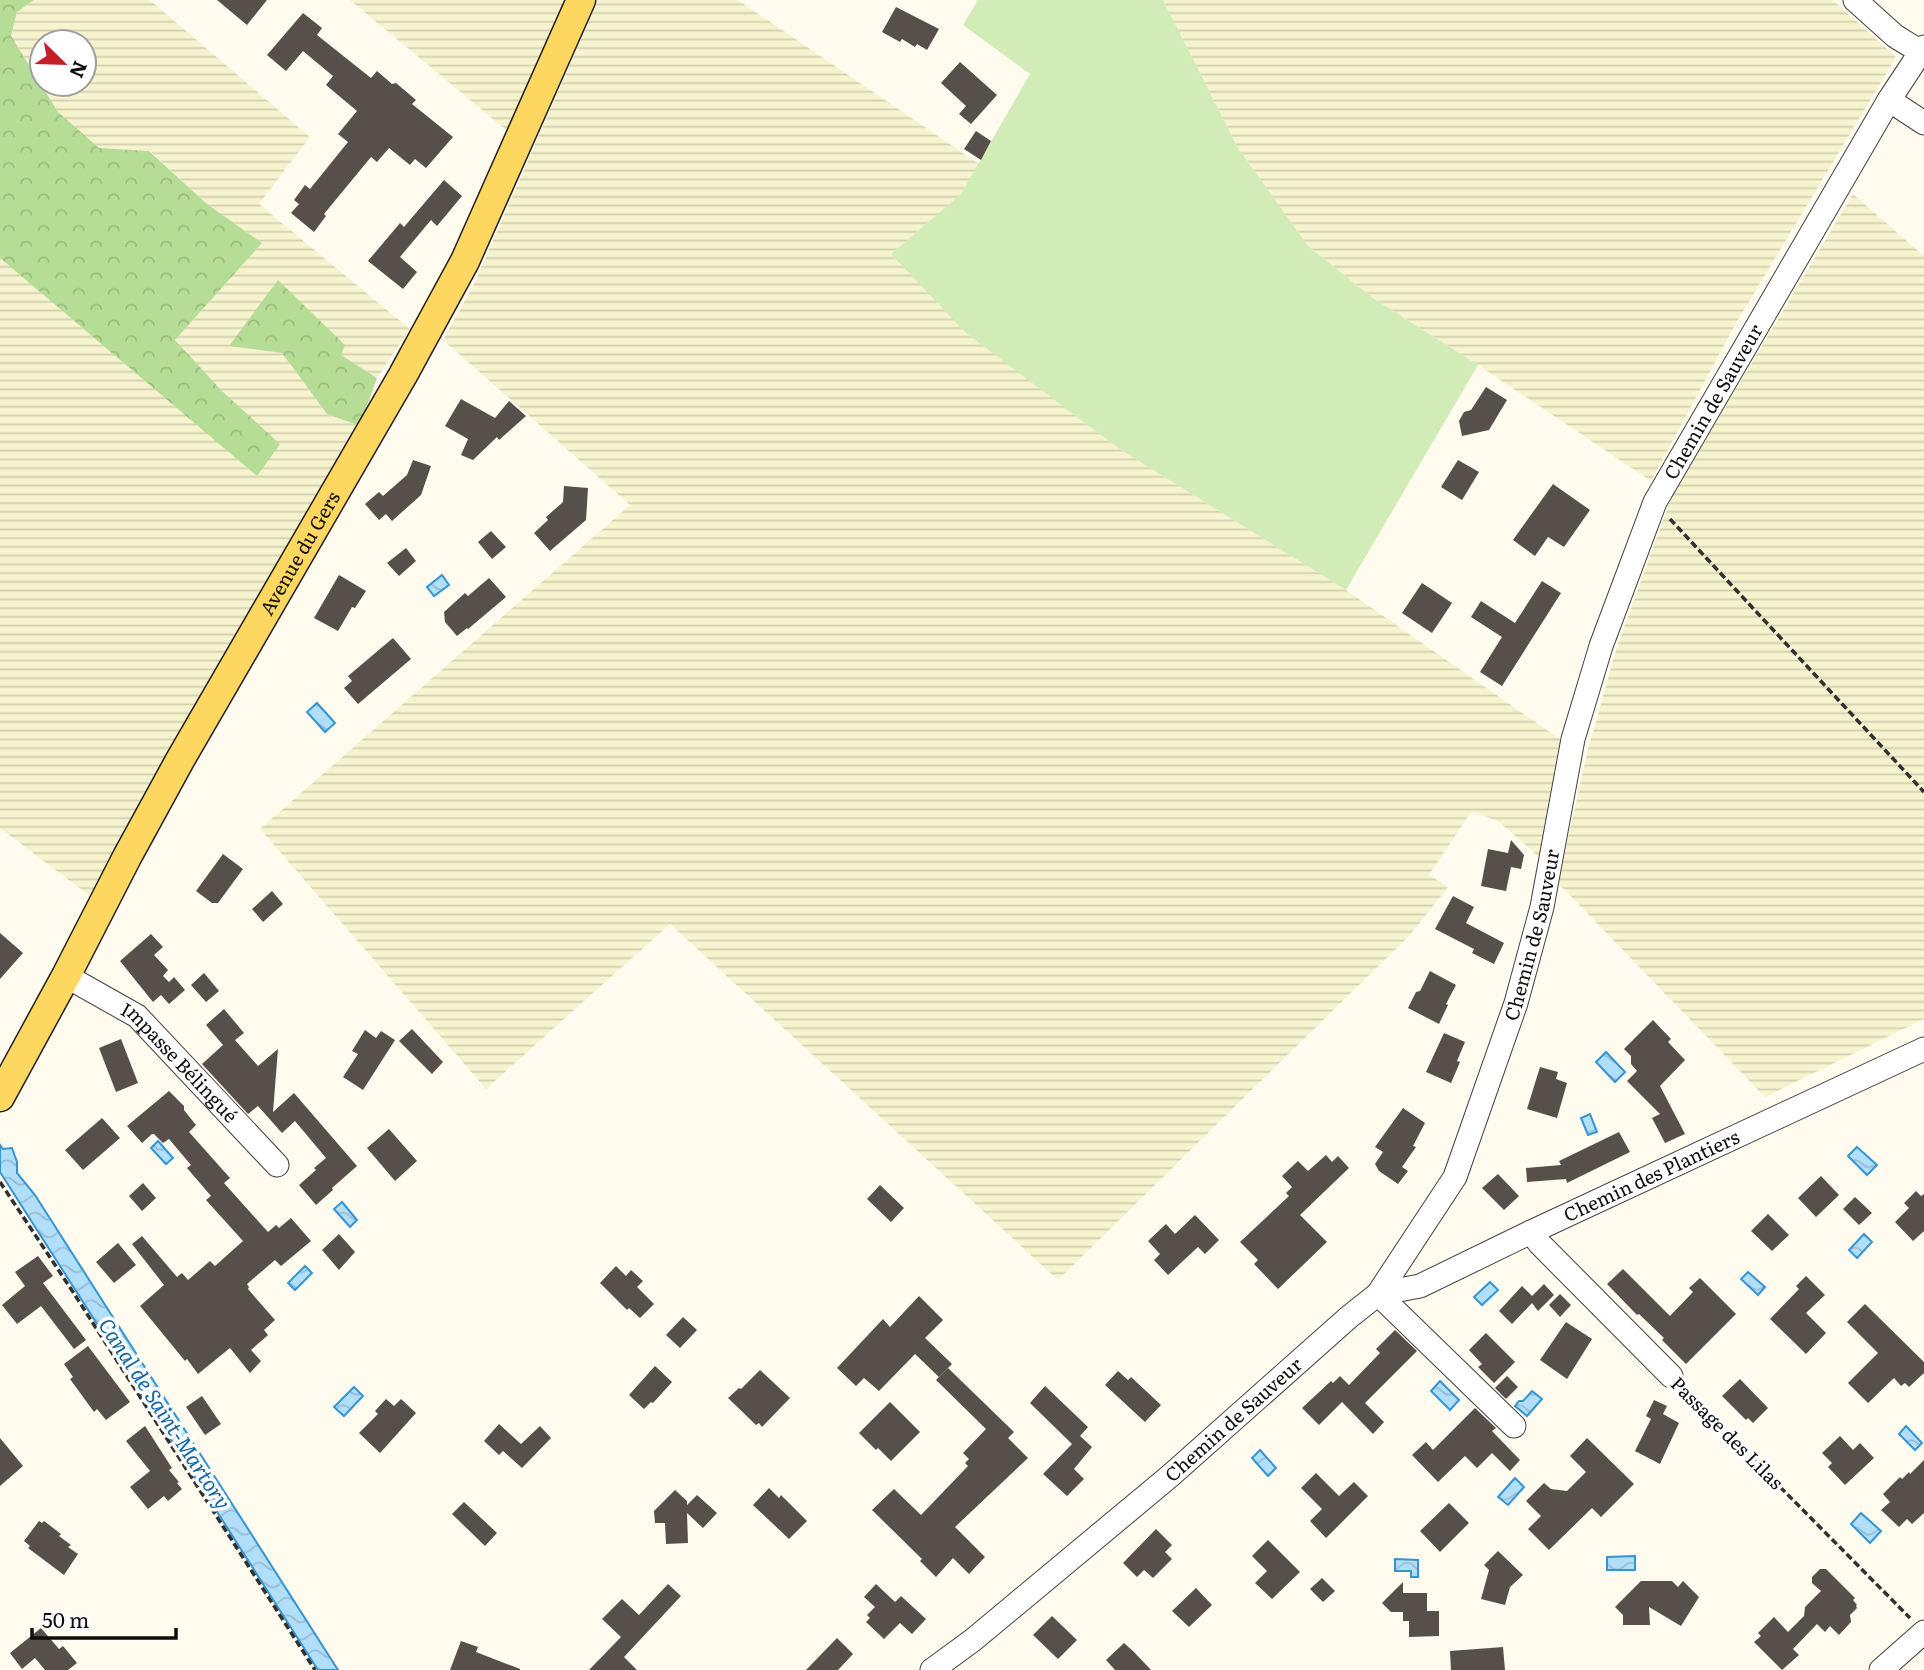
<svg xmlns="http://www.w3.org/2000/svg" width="1924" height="1670" font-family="Literata,serif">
	<defs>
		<pattern id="farmland-rules" width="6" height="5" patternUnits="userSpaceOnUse" patternTransform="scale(1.75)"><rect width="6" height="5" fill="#f6f3ce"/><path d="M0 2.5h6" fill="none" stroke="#d2cfb0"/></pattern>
		<pattern id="forest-crowns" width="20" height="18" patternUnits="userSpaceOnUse" patternTransform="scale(1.75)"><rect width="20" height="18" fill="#b6dd95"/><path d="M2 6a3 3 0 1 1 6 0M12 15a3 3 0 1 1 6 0" fill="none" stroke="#9bbc7f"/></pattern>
		<pattern id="water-waves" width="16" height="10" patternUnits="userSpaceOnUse" patternTransform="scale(1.75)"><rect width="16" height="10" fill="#b1def9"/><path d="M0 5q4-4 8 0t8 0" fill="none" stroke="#97bdd4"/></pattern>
	</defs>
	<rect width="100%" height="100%" fill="#fffcef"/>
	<!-- farmland -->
	<g fill="url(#farmland-rules)" fill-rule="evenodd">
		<path d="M34,0H150L310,137L259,204L410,329L377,378L341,355L230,345L282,353L327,414L360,426L103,906L0,828V258L256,475L222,391L175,340L262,243L207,204L150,151L99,148L58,112L11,36L17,12ZM42,42H84V84H42Z"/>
		<path d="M350,0H572L511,134Z"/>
		<path d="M598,0H738L979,164L961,194L891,254L1121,450L1346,590L1564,742L1539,857L1498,821L1471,812L1429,875L1448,887L1410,935L1058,1280L670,924L486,1089L260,829L630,505L443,340L474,284Z"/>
		<path d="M1163,0H1833L1896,57L1735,325L1651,481L1478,365L1373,298L1308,246L1238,148Z"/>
		<path d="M1853,194L1924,256V1019L1765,1097L1558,883L1588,749L1617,647L1672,496Z"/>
	</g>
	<!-- grass -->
	<path fill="#d2ecb7" d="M978,0H1163L1238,148L1308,246L1373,298L1478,365L1346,590L1121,450L966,333L891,254L961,194L1030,74L963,25Z"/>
	<!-- forest -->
	<g fill="url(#forest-crowns)">
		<path d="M0,0H34L17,12L11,36L58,112L99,148L149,151L207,204L262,243L175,340L222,391L280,444L257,476L0,258Z"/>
		<path d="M278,280L345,345L341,355L377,378L360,426L327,414L282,353L229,346Z"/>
	</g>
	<!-- water -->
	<g fill="url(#water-waves)" stroke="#3595d3" stroke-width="2">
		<path d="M442,575L449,585L434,596L427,587Z"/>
		<path d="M317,703L335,723L325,732L307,712Z"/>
		<path d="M1606,1052L1625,1072L1615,1082L1596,1062Z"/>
		<path d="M1590,1114L1597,1132L1588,1135L1581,1118Z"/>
		<path d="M158,1141L173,1158L166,1164L151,1148Z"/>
		<path d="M0,1145L3,1149L12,1148L17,1162V1173L35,1195L338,1670H318L0,1172Z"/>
		<path d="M1857,1147L1877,1165L1867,1175L1848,1156Z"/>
		<path d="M342,1202L357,1220L350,1227L334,1209Z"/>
		<path d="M1864,1234L1872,1242L1857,1258L1849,1250Z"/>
		<path d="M305,1266L312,1273L295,1290L288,1283Z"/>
		<path d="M1748,1272L1765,1287L1758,1295L1741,1279Z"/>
		<path d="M1490,1282L1498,1290L1482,1305L1474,1297Z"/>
		<path d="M1440,1381L1459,1400L1450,1410L1431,1391Z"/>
		<path d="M354,1387L363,1396L344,1416L334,1407Z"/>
		<path d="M1532,1391L1542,1399L1527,1416L1515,1406L1519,1401H1523Z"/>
		<path d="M1906,1426L1922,1443L1915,1450L1899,1434Z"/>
		<path d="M1260,1450L1276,1468L1268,1476L1252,1458Z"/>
		<path d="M1515,1478L1524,1487L1508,1505L1498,1497Z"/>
		<path d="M1861,1513L1881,1531L1870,1543L1851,1524Z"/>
		<path d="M1635,1556V1570H1607V1557Z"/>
		<path d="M1395,1559L1418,1560V1577H1411V1571H1395Z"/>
	</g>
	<!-- building -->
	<g fill="#574f4a">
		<path d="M217,0H267L247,25Z"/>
		<path d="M896,7L939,29L927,50L917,44L915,47L902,39L900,42L882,32Z"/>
		<path d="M303,13L322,28L317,35L371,78L377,71L392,84L396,83L416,100L412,104L453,137L426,168L415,159L410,165L389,148L377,162L371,157L324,214L326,216L314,232L291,213L299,204L294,200L305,185L310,189L348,142L338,134L357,111L326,85L333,76L303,51L286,71L267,55Z"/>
		<path d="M960,62L997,95L971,124L959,114L966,106L941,83Z"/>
		<path d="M976,131L991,141L981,160L964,149Z"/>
		<path d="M444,180L462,196L437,226L431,220L400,257L417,272L403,289L368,261L400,223L404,227Z"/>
		<path d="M1486,387L1507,400L1489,430L1462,436L1459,421L1464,412L1471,410Z"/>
		<path d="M461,399L495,418L509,401L526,416L499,440L497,437L473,460L461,455L468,439L445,426Z"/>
		<path d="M413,460L431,466L421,495L392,521L386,514L379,520L365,504L379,492L383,496L407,475Z"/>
		<path d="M1458,460L1479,472L1462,500L1441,487Z"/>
		<path d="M1553,484L1590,510L1564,547L1548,537L1535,556L1513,540Z"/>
		<path d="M564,486L588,488L586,520L550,551L534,533L548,520L546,517L563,502Z"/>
		<path d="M491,531L506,547L492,559L478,542Z"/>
		<path d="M406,548L416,561L399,576L387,563Z"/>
		<path d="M339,575L366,591L355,608L352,607L338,631L314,618Z"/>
		<path d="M489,578L506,597L468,629L467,628L457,636L445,622L444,612L465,593L468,596Z"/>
		<path d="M1542,581L1561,593L1502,686L1480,672L1502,637L1471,617L1481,601L1515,623Z"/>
		<path d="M1422,583L1452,603L1432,633L1402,613Z"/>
		<path d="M393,638L411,659L358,704L344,688L352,681L348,676Z"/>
		<path d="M1511,840L1524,855L1521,869L1511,867L1506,891L1481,886L1488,849L1508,853Z"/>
		<path d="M223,854L243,869L218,903H212L196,891Z"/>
		<path d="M272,891L283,904L263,922L252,909Z"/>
		<path d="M1453,896L1474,907L1466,923L1504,943L1494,964L1472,953L1474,949L1435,929Z"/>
		<path d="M0,933L23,953L0,979Z"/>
		<path d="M151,934L163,947L154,955L168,970L163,976L169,982L174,977L185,990L169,1004L161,995L153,1002L120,961Z"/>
		<path d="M1430,971L1456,985L1446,1004L1448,1005L1439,1024L1408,1008L1416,992L1420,991Z"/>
		<path d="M204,973L219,991L206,1002L191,985Z"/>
		<path d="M224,1009L244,1033L235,1040L258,1066L278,1049L273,1112L294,1093L357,1166L332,1188L333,1190L316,1205L299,1185L316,1170L314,1168L326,1158L295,1121L282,1133L258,1106L248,1114L202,1064L223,1045L206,1025Z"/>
		<path d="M1653,1020L1671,1039L1668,1042L1685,1060L1660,1086L1685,1134L1665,1143L1652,1118L1660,1114L1627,1081L1637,1071L1631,1064V1056L1624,1049Z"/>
		<path d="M412,1029L443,1062L432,1074L399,1041Z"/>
		<path d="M365,1030L376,1038L381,1031L395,1040L363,1090L343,1077L358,1054L352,1051Z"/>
		<path d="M1444,1033L1465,1042L1457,1061L1460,1062L1451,1083L1426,1072Z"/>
		<path d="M121,1039L138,1083L116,1092L99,1048Z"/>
		<path d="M1540,1067L1558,1072L1556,1079L1567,1083L1557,1118L1527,1109Z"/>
		<path d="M169,1091L184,1106V1110L196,1125L189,1132L230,1178L224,1183L268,1232L276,1225L279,1228L291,1218L311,1241L281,1266L275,1260L247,1284L249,1287L248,1289L275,1320L264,1330L268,1335L251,1350L261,1361L250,1373L230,1348L198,1374L187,1359L185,1361L140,1306L164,1285L132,1244L142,1236L177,1277L182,1273L188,1280L210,1261L215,1266L243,1241L206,1200L211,1196L187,1168L191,1165L169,1139L163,1143L154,1134H152L142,1143L127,1126Z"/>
		<path d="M1403,1108L1425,1123L1413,1146L1416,1147L1402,1167L1408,1171L1398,1184L1379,1171L1375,1164L1383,1152L1375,1147Z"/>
		<path d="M102,1118L120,1138L83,1170L65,1150Z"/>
		<path d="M389,1129L417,1161L395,1181L367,1148Z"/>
		<path d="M1619,1132L1630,1152L1567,1183L1566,1179L1527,1182L1526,1168L1561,1165L1559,1161Z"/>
		<path d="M1326,1155L1332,1162L1338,1156L1349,1168L1300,1215L1327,1242L1278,1289L1254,1264L1258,1260L1240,1242L1289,1196L1286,1193L1292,1187L1282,1176L1298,1161L1308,1171Z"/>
		<path d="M1498,1174L1519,1196L1504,1210L1482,1188Z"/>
		<path d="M1821,1176L1839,1195L1816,1217L1798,1198Z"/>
		<path d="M143,1183L156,1198L142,1211L129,1196Z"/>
		<path d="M880,1185L904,1208L891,1222L867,1199Z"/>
		<path d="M1916,1191L1921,1196L1924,1194V1231L1913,1241L1895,1222L1909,1208L1904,1203Z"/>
		<path d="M1855,1197L1872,1213L1859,1225L1843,1209Z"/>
		<path d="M1768,1214L1789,1235L1772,1251L1751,1231Z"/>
		<path d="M1195,1215L1219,1240L1205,1254L1198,1247L1168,1275L1154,1260L1160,1254L1148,1241L1166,1224L1175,1234Z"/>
		<path d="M339,1234L355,1252L339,1270L322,1250Z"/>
		<path d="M118,1243L136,1265L114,1283L96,1262Z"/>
		<path d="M38,1256L53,1276L43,1283L86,1340L74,1349L41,1306L17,1324L2,1305L25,1286L15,1272Z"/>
		<path d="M616,1266L626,1276L631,1270L643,1281L637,1287L654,1304L640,1318L629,1308L627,1310L600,1283Z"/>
		<path d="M1623,1269L1670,1316L1693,1292L1689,1288L1700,1278L1736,1314L1686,1364L1662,1340L1664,1338L1639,1314L1637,1315L1607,1284Z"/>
		<path d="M1806,1276L1825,1295L1806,1313L1826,1333L1806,1354L1770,1319L1799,1289L1796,1286Z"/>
		<path d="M1544,1284L1554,1295L1538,1311L1532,1303L1512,1324L1499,1311L1522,1286L1532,1296Z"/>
		<path d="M1560,1294L1571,1305L1560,1317L1549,1305Z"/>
		<path d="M919,1296L943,1320L925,1338L952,1364L939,1377L915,1354L879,1391L864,1378L856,1386L837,1368L883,1319L890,1327Z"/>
		<path d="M1865,1304L1924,1362V1373L1909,1387L1905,1383L1901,1386L1894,1378L1868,1403L1848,1383L1878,1353L1847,1322Z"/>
		<path d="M683,1317L697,1330L680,1348L666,1335Z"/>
		<path d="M1566,1322L1592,1339L1567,1379L1540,1360Z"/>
		<path d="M1395,1330L1417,1351L1365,1403L1384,1422L1373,1434L1342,1402L1319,1425L1302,1408L1331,1381L1333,1383L1340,1376L1349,1385L1380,1353L1376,1349Z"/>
		<path d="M1486,1333L1515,1362L1494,1383L1478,1367L1482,1364L1469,1350Z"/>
		<path d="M88,1346L130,1402L106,1420L97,1409L94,1412L70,1379L73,1377L64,1364Z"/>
		<path d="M655,1366L672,1382L653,1403L651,1402L644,1409L629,1395Z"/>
		<path d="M948,1368L1014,1432L1008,1438L1028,1458L955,1527L985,1557L969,1574L953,1558L936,1577L920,1561L922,1559L872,1510L894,1489L921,1515L968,1466L965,1463L969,1459L963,1453L986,1429L936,1380Z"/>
		<path d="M760,1370L790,1398L762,1427L759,1423L756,1425L728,1398L739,1388L741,1389Z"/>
		<path d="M1118,1371L1128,1380L1131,1377L1161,1405L1145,1422L1105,1385Z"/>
		<path d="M1507,1376L1518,1387L1506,1399L1495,1388Z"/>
		<path d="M1740,1379L1768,1408L1753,1423L1748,1418L1746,1420L1722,1396Z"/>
		<path d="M1045,1386L1088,1427L1080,1436L1092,1447L1074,1469L1084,1479L1067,1496L1043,1474L1072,1444L1030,1403Z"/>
		<path d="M202,1396L221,1424L205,1435L186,1407Z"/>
		<path d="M386,1399L394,1406L401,1399L416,1413L380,1453L359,1433L378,1414L375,1411Z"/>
		<path d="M1654,1400L1667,1406L1663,1414L1679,1423L1660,1464L1635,1451L1651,1419L1646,1416Z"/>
		<path d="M890,1402L920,1432L891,1461L878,1448L876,1450L859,1433Z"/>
		<path d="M1475,1408L1496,1428L1492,1431L1520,1460L1510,1471L1492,1453L1477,1468L1465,1456L1438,1482L1412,1455L1426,1442L1433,1450Z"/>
		<path d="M499,1424L521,1444L540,1426L551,1438L522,1468L503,1451L499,1455L484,1441Z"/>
		<path d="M145,1426L172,1468L169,1470L179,1482L177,1483L182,1489L168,1501L164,1496L148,1509L130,1487L150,1471L126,1441Z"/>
		<path d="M1840,1436L1853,1450L1860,1443L1874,1458L1845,1485L1828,1467L1832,1463L1822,1453Z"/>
		<path d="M0,1438L23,1466L0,1486Z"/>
		<path d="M1587,1438L1634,1484L1601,1517L1592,1508L1549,1550L1528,1529L1541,1516L1526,1501L1544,1483L1551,1489L1567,1491L1586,1472L1570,1456Z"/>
		<path d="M1924,1460V1513L1912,1524L1907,1519L1899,1527L1881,1510L1890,1502L1883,1494L1900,1477L1902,1479L1909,1472L1910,1474Z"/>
		<path d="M1316,1473L1339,1496L1354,1482L1368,1496L1326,1538L1310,1521L1322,1509L1301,1488Z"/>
		<path d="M769,1488L779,1498L781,1495L807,1521L789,1539L753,1505Z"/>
		<path d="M675,1490L687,1501V1505L697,1495L717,1513L703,1528L687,1513L688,1543L666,1544L665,1523H655L654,1511Z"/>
		<path d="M464,1502L497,1533L485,1546L452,1514Z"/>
		<path d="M1449,1503L1469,1523L1440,1552L1420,1531Z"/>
		<path d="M39,1521L42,1523L44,1521L61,1534L59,1536L71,1545L68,1547L78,1554L64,1575L28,1548L30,1546L24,1541Z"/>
		<path d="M1156,1529L1172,1545L1165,1552L1172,1559L1153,1578L1144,1570L1137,1577L1123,1563Z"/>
		<path d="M1268,1540L1300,1572L1272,1599L1255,1583L1267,1571L1252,1556Z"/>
		<path d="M1498,1551L1523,1575L1510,1587L1505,1605L1481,1599L1489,1570L1484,1565Z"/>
		<path d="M1820,1569H1826L1855,1598L1853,1600L1857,1605L1856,1606L1857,1608L1850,1615L1851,1622L1839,1635L1830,1626L1825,1632L1817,1624L1793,1649L1799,1655L1782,1670L1754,1642L1761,1636L1758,1633L1774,1617L1788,1632L1804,1616L1805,1607L1821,1591L1812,1583V1577Z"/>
		<path d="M1322,1578L1335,1591L1323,1602L1310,1589Z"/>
		<path d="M1641,1581H1672L1678,1587L1683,1581L1699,1597L1681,1626L1649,1607L1650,1625H1623V1615L1615,1607Z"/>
		<path d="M1403,1582V1593H1427V1611H1439V1636L1409,1637V1621H1403V1612H1391L1382,1603Z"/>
		<path d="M668,1584L681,1596L624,1657L637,1670H589L621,1637L602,1619L622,1599L639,1615Z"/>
		<path d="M876,1584L895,1602L901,1596L926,1619L912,1634L900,1623L884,1639L866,1622L870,1618L867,1615L875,1607L864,1597Z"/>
		<path d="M1196,1588L1212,1605L1189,1627L1172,1611Z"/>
		<path d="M1052,1616L1077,1640L1058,1659L1033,1635Z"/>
		<path d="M41,1628L59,1649L63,1646L77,1663L68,1670H45L35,1658L22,1669L10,1653Z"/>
		<path d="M837,1638L853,1654L838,1670H806Z"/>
		<path d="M461,1641L478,1647L476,1652L520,1669V1670H450Z"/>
		<path d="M1124,1643L1134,1652L1151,1670H1115L1106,1660Z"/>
		<path d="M1503,1647L1505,1670H1451L1450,1651Z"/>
	</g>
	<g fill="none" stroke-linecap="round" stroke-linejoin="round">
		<!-- minor casing -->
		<g stroke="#414141" stroke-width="25">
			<g id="minor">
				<path d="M1855,0L1895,36L1921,52"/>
				<path d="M1889,100L1924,123"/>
				<path id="s1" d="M66,976L137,1016L277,1165"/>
				<path d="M1531,1232L1540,1244L1671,1376"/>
				<path id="s2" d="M1378,1294L1420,1286L1531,1232L1924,1049"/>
				<path d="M1378,1294L1514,1426"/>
				<path id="s3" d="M932,1670L973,1640L1170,1476L1349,1317L1378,1294L1455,1177L1516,1003L1542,907L1573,739L1601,646L1655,502L1889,100L1924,47"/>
				<path d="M1881,1670L1924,1632"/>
			</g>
		</g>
		<!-- major casing -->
		<g stroke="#1f1f1f" stroke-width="31">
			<g id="major">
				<path id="s4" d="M0,1097L66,976L127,857L180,760L403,375L465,261L581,0"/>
			</g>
		</g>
		<!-- path -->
		<g stroke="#303030" stroke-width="3.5" stroke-dasharray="7 3.5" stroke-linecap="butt">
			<path d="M1670,519L1924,792"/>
			<path d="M0,1182L73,1292L315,1670"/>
			<path d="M1684,1390L1910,1618"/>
		</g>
		<!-- minor -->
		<use href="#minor" stroke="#fff" stroke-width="23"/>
		<!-- major -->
		<use href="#major" stroke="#fed760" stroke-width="28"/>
	</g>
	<g text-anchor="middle" stroke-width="7" stroke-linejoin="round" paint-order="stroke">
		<!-- street labels -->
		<g font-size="19" fill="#0e0e0e" stroke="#fff">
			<text dy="7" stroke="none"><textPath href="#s3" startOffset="1545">Chemin de Sauveur</textPath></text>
			<text dy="7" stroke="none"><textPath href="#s4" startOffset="621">Avenue du Gers</textPath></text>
			<text dy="7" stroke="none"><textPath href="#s3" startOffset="978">Chemin de Sauveur</textPath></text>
			<text dy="7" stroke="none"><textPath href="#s1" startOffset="144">Impasse Bélingué</textPath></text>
			<text dy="7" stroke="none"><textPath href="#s2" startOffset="299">Chemin des Plantiers</textPath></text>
			<text dy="7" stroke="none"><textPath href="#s3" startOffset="392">Chemin de Sauveur</textPath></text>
			<text transform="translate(1727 1433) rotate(45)" y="7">Passage des Lilas</text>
		</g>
		<!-- water labels -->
		<g font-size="21" font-style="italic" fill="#1165a6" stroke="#fff">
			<text transform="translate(164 1414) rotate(57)" y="7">Canal de Saint-Martory</text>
		</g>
	</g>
	<!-- north arrow -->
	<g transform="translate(63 63) rotate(113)"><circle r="33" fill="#ffffff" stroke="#9f9f9f" stroke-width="2"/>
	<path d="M0-5L12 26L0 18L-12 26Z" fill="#c51f28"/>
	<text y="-10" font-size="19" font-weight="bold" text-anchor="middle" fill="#0e0e0e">N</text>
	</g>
	<!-- scale -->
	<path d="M32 1628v10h144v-10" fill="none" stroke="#0e0e0e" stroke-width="3.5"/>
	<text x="42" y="1628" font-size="21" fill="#0e0e0e" stroke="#ffffff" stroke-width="5" paint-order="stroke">50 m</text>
</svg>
